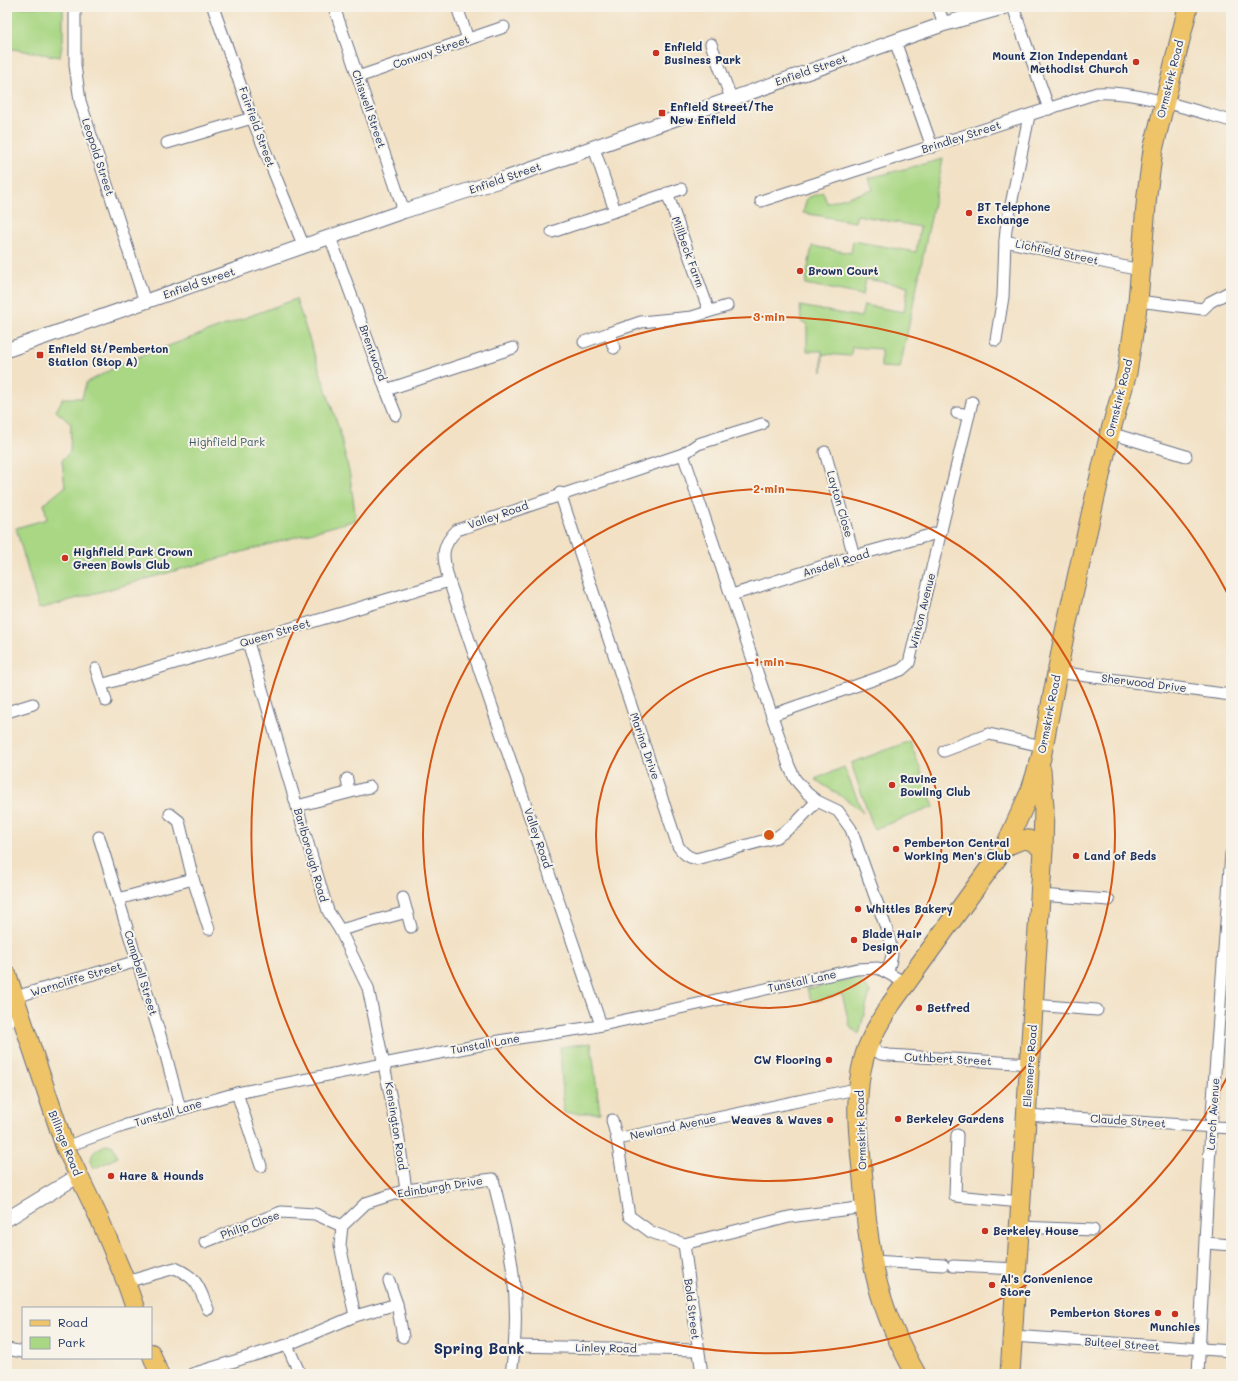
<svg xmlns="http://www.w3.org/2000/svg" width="1238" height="1381" font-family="Mali,sans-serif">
	<rect width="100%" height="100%" fill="#f7f3e8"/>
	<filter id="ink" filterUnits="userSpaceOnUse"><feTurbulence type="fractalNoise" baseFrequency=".025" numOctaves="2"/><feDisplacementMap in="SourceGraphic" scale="8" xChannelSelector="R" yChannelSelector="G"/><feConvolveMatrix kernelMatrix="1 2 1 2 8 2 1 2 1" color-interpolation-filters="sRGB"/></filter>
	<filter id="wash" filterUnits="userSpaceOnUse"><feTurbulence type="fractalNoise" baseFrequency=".012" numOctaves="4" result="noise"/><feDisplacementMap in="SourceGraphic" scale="16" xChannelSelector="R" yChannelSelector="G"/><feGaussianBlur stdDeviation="0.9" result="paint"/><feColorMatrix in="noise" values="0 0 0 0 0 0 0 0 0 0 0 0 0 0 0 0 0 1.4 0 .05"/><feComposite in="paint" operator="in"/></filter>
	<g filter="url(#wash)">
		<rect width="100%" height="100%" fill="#f2e1c5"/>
		<!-- green -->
		<g fill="#a9d784" stroke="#628371">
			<path d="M7,7H63V39L60,57L7,48Z"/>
			<path d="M943,159L900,368L881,367V349L852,347L851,356L823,354L822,372V351H807V324L801,322L800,306L861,317L864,305L904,312L908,286L866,279L863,295L805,284L812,246L851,253L853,241L916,252L920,227L857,215L855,222L803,213L807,198L823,192L827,203L873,190L869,178Z"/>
			<path d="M296,299L339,429L350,476L356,520L39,609L16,528L47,519L44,504L65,487L62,460L70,452L71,424L56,411L63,398H82L86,383L125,362Z"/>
			<path d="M910,741L934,807L874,829L851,763Z"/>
			<path d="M844,767L863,813C849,799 831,791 815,779Z"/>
			<path d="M858,978L870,992L859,1034L850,1027L842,994L816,1001L810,999L807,989Z"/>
			<path d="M591,1043L600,1113H564L560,1047Z"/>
			<path d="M108,1144L113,1146L118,1157L93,1169C87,1154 96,1149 108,1144Z"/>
		</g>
	</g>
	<g filter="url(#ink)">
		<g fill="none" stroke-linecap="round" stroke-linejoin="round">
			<!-- minor casing -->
			<g stroke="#666d82" stroke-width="13">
				<g id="minor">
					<path d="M75,7V65L80,101L145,302"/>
					<path d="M213,7L252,118L304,247"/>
					<path d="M334,7L404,211"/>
					<path d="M457,7L468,39"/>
					<path d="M938,7L944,24"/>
					<path d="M1013,7L1049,109"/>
					<path d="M895,41L932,147"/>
					<path d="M711,44L731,98"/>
					<path d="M358,77L504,27"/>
					<path d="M1029,116L1006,229L1005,241L1140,270"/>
					<path d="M167,143L252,118"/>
					<path d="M594,148L615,211L681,189"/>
					<path d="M667,193L709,311"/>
					<path d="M761,201L1097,93C1134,90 1193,110 1231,121"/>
					<path d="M552,232L615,211"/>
					<path d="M330,237L386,390L513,348"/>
					<path d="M1138,301L1203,309L1210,302L1231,291"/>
					<path d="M609,333L641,322L692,317L727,306"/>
					<path d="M996,340L1003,297L1005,241"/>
					<path d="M584,342L609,333L614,348"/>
					<path d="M386,390L396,415"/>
					<path d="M957,413L969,415"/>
					<path d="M1110,433L1186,456"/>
					<path d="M825,452L854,556"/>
					<path d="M683,454L789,766L795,779L807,793L817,801L838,811L851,829L889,936L892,955L888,972"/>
					<path d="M560,493L678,846C683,853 687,857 696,859L777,837L795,824L817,801"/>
					<path d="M732,595L854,556L941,532"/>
					<path d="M248,642L328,911L340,930L368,988L398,1133L406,1190"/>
					<path d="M96,669L106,701"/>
					<path d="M1057,672L1231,695"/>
					<path d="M101,685L449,581"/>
					<path d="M7,712L33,704"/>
					<path d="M772,715L901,670L909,663L972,402"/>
					<path d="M944,751L989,734L1042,746"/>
					<path d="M347,779L349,792"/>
					<path d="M297,806L370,787"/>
					<path d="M170,814L179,821L193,879L209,929"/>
					<path d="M99,837L164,1048L180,1109"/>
					<path d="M1040,895L1109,900"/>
					<path d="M403,898L411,927"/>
					<path d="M118,899L193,879"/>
					<path d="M340,930L407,912"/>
					<path d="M15,997L137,961"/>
					<path d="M1034,1005L1097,1010"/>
					<path d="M7,1021L22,1017"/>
					<path d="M601,1025L449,581C443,558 439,548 457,530L683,454L698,444L762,424"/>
					<path d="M869,1045L881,1054L889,1055L1030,1064"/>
					<path d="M859,1086L851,1090L617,1139L629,1216L651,1232L684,1244L789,1217L865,1207"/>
					<path d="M237,1093L261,1166"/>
					<path d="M1026,1115L1231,1128"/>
					<path d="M612,1120L617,1139"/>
					<path d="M957,1135L955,1196L1021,1202"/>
					<path d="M65,1147L123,1126L237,1093L505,1040L593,1027L857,969L878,968L906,983"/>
					<path d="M1020,1227L1093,1230"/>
					<path d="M205,1242L281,1212L315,1214L342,1226"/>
					<path d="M1206,1243L1231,1245"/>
					<path d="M684,1244L702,1374"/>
					<path d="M872,1261L943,1265"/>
					<path d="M953,1266L1017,1269"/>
					<path d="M389,1281L397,1304L403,1337"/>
					<path d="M126,1282L175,1268C199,1279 198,1286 208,1309"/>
					<path d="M355,1316L397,1304"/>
					<path d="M1013,1336L1231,1351"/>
					<path d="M287,1345L300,1374"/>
					<path d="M515,1346L697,1350"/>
					<path d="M7,1349L23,1352"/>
					<path d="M192,1374L287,1345L355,1316L340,1245L342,1226L366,1203L406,1190L493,1179C500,1210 510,1243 513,1275C517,1308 516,1341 511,1374"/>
					<path d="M1198,1374L1211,1127L1231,854"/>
				</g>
			</g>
			<!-- tertiary casing -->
			<g stroke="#666d82" stroke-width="16">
				<g id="tertiary">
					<path d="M7,350L404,211L507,178L944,24L1004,7"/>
					<path d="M7,1219L78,1176"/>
				</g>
			</g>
			<!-- primary casing -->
			<g stroke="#666d82" stroke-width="20">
				<g id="primary">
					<path d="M7,974L65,1147L100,1220L126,1282L135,1308"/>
					<path d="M151,1353L159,1374"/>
				</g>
			</g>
			<!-- trunk casing -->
			<g stroke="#666d82" stroke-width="21">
				<g id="trunk">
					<path d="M1005,847C1022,838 1029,835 1043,850"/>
					<path d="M916,1374C903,1351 891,1327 883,1302C870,1263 866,1220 863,1179C859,1140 853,1097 864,1058C869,1039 880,1021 891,1004L1005,847L1031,790L1041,758L1064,636L1090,519L1110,433L1127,373L1138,301L1147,194L1153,150L1188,7"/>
					<path d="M1010,1374L1043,850L1044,807L1041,770"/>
				</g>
			</g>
			<!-- minor -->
			<use href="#minor" stroke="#fff" stroke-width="11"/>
			<!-- tertiary -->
			<use href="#tertiary" stroke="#fff" stroke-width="14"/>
			<!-- primary -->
			<use href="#primary" stroke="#efc469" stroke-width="18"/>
			<!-- trunk -->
			<use href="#trunk" stroke="#efc469" stroke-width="19"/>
		</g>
	</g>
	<!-- distance rings -->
	<g fill="none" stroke="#d45514" stroke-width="2">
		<circle cx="769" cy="835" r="173"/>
		<circle cx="769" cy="835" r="346"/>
		<path d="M1231 1070A518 518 0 1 1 1231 600"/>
	</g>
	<!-- markers -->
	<g fill="#c8321e" stroke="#f7f3e8" stroke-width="1.5">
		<circle cx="656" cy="53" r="4"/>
		<circle cx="1136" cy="62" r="4"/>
		<rect x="658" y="109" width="8" height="8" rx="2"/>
		<circle cx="969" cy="213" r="4"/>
		<circle cx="800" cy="271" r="4"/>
		<rect x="36" y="351" width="8" height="8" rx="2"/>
		<circle cx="65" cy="558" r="4"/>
		<circle cx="892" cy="785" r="4"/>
		<circle cx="896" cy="849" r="4"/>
		<circle cx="1076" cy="856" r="4"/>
		<circle cx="858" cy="909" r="4"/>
		<circle cx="854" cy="940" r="4"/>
		<circle cx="919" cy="1008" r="4"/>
		<circle cx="829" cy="1060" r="4"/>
		<circle cx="898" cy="1119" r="4"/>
		<circle cx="830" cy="1120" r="4"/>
		<circle cx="111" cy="1176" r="4"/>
		<circle cx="985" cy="1231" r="4"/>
		<circle cx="992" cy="1285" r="4"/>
		<circle cx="1158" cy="1313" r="4"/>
		<circle cx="1175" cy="1314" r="4"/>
	</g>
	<g text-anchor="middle" stroke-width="4" stroke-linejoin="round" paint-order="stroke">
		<!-- poi labels -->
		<g font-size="11" font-weight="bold" fill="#1b2f5e" stroke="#f7f3e8" text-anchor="start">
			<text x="664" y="51">Enfield<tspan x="664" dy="13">Business Park</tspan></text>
			<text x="1128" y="60" text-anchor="end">Mount Zion Independant<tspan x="1128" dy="13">Methodist Church</tspan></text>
			<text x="670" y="111">Enfield Street/The<tspan x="670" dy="13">New Enfield</tspan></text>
			<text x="977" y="211">BT Telephone<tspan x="977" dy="13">Exchange</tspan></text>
			<text x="808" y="275">Brown Court</text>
			<text x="48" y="353">Enfield St/Pemberton<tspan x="48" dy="13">Station (Stop A)</tspan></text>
			<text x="73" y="556">Highfield Park Crown<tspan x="73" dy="13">Green Bowls Club</tspan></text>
			<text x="900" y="783">Ravine<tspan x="900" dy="13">Bowling Club</tspan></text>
			<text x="904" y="847">Pemberton Central<tspan x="904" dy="13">Working Men's Club</tspan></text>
			<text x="1084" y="860">Land of Beds</text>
			<text x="866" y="913">Whittles Bakery</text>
			<text x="862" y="938">Blade Hair<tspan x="862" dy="13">Design</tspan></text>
			<text x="927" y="1012">Betfred</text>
			<text x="821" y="1064" text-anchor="end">CW Flooring</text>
			<text x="906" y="1123">Berkeley Gardens</text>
			<text x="822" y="1124" text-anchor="end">Weaves &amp; Waves</text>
			<text x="119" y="1180">Hare &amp; Hounds</text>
			<text x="993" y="1235">Berkeley House</text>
			<text x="1000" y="1283">Al's Convenience<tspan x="1000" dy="13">Store</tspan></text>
			<text x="1150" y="1317" text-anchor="end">Pemberton Stores</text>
			<text x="1175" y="1331" text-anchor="middle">Munchies</text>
		</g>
		<!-- street labels -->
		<g font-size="11" fill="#1b2f5e" stroke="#f7f3e8">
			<text transform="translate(431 52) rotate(-19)" y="4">Conway Street</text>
			<text transform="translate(811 70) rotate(-19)" y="4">Enfield Street</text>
			<text transform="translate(1170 79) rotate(-76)" y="4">Ormskirk Road</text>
			<text transform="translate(369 109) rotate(71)" y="4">Chiswell Street</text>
			<text transform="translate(257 127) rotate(70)" y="4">Fairfield Street</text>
			<text transform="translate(961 137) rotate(-18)" y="4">Brindley Street</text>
			<text transform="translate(98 157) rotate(72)" y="4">Leopold Street</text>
			<text transform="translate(505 178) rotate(-19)" y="4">Enfield Street</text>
			<text transform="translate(688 252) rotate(70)" y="4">Millbeck Farm</text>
			<text transform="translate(1057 252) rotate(12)" y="4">Lichfield Street</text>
			<text transform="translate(199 283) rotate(-19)" y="4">Enfield Street</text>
			<text transform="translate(373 353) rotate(70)" y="4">Brentwood</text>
			<text transform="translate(1119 398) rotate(-76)" y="4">Ormskirk Road</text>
			<text transform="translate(840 504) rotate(74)" y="4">Layton Close</text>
			<text transform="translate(498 515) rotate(-19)" y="4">Valley Road</text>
			<text transform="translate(836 563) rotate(-17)" y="4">Ansdell Road</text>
			<text transform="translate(922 611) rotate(-76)" y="4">Winton Avenue</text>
			<text transform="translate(275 633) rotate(-17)" y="4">Queen Street</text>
			<text transform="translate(1144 683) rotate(7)" y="4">Sherwood Drive</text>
			<text transform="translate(1049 714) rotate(-79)" y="4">Ormskirk Road</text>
			<text transform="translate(645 746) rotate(71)" y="4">Marina Drive</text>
			<text transform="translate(538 838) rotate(71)" y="4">Valley Road</text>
			<text transform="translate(311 855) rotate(74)" y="4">Barlborough Road</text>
			<text transform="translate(141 973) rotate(73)" y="4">Campbell Street</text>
			<text transform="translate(76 979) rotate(-17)" y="4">Warncliffe Street</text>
			<text transform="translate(802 981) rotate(-12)" y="4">Tunstall Lane</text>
			<text transform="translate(485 1044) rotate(-10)" y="4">Tunstall Lane</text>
			<text transform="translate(948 1059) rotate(3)" y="4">Cuthbert Street</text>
			<text transform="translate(1030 1066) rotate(-86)" y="4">Ellesmere Road</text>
			<text transform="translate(168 1113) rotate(-17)" y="4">Tunstall Lane</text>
			<text transform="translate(1213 1114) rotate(-86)" y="4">Larch Avenue</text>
			<text transform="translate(1128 1121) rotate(4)" y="4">Claude Street</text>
			<text transform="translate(396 1126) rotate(81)" y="4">Kensington Road</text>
			<text transform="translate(673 1127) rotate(-12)" y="4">Newland Avenue</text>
			<text transform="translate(861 1130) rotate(-92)" y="4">Ormskirk Road</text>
			<text transform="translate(65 1143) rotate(68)" y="4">Billinge Road</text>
			<text transform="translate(440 1187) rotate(-9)" y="4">Edinburgh Drive</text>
			<text transform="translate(250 1225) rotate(-20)" y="4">Philip Close</text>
			<text transform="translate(692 1309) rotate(83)" y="4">Bold Street</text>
			<text transform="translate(1122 1344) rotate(4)" y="4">Bulteel Street</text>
			<text transform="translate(606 1348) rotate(1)" y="4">Linley Road</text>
		</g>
		<!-- park labels -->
		<g font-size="11" fill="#3e5968" stroke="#f7f3e8">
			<text x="227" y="446">Highfield Park</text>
		</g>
		<!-- district labels -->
		<g font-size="15" font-weight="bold" fill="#1b2f5e" stroke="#f7f3e8">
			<text x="479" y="1354">Spring Bank</text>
		</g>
	</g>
	<circle cx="769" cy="835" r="6" fill="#d45514" stroke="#f7f3e8" stroke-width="2"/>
	<g font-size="12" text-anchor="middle" font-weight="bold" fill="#d45514" stroke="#f7f3e8" stroke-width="4" stroke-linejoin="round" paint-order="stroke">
		<text x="769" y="321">3 min</text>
		<text x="769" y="493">2 min</text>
		<text x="769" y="666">1 min</text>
	</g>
	<!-- margin -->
	<rect width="1238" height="1381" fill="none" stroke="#f7f3e8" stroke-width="24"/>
	<!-- legend -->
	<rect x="22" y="1307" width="130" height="52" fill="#f7f3e8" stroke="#9fa5b1"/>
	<rect x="30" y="1320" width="20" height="6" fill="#efc469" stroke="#9fa5b1"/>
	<text x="58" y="1327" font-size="12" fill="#1b2f5e">Road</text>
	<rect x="30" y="1337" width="20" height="12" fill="#a9d784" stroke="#9fa5b1"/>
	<text x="58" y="1347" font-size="12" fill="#1b2f5e">Park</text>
</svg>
